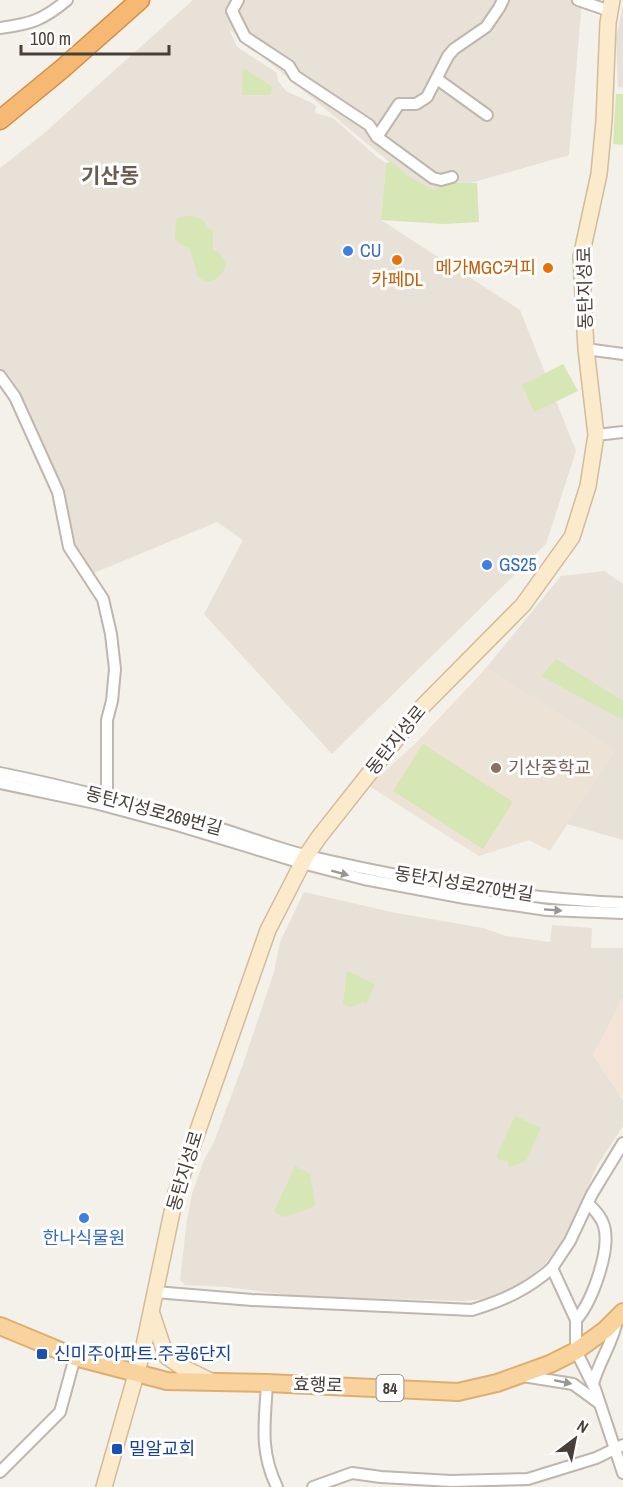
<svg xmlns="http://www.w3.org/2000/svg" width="623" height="1487" font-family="'Archivo Narrow','Noto Sans KR',sans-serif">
	<rect width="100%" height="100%" fill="#f4f0ea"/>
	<!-- residential -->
	<g fill="#e8e1d8">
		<path d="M193,0H582L569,155L429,195L229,29L237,47L277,73L278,81L286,91L312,103L316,106L315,113L333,118L377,157L386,163L381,220L520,310L576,451L546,544L332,754L204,614L243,540L217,522L89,575L70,536L65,514L0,371V168L42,135Z"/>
		<path d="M623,5V88L618,87L616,38Z"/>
		<path d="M604,571L623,584V840L567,824L615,750L486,668L561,576Z"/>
		<path d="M304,892L396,913L483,928L506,936L550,942L552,925L592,928L591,948H623V998L593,1055L623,1100V1126L597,1166L568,1230L556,1250L544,1265L515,1287L484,1299L462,1301L296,1296L227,1287L185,1285L180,1280L187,1219L192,1194L204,1160L214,1142L242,1067L274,972L280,942Z"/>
	</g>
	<!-- commercial -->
	<path fill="#f4e4d7" d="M623,998V1096L620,1095L593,1055Z"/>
	<!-- education -->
	<path fill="#ece2d5" d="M486,668L615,750L550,851L529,840L479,856L369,786L417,742Z"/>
	<!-- green -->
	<g fill="#d6e6b5">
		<path d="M243,68L273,87L270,95H242Z"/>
		<path d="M616,94H623V145L613,144Z"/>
		<path d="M392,162L408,176L433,190L453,183H477L479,222L444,224L381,220L386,163Z"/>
		<path d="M193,216L204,221L207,228L213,230V251H218L226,263C224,278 207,289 196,274L197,273L190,249L179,243L175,239L176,220L180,217Z"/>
		<path d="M563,364L578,391L534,412L522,385Z"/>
		<path d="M556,659L623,701V720L541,676Z"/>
		<path d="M423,744L513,802L483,849L393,791Z"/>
		<path d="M347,971L375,984L366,1005L364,1002L351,1007L343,1004Z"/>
		<path d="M515,1116L541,1128L526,1161L509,1167L507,1161L499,1160L497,1155Z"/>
		<path d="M295,1166L310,1174L315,1203L313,1207L285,1217L274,1212Z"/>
	</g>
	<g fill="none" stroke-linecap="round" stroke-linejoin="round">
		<!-- street casing -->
		<g stroke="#bfb6ad" stroke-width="14">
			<g id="street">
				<path d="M238,0L232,11L245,37L289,66L295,76L369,125L377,137L433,178L441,180L452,177"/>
				<path d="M578,0L610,11"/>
				<path d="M0,28C31,24 43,20 67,0"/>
				<path d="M437,79L487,115"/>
				<path d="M377,137L399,104H416L427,97L448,56L454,49L486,27L499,8L503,0"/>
				<path d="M586,349L623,354"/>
				<path d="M0,376L15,397L58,492L69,547L103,599L111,634L115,669L112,701L107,720V798"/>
				<path d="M596,435L623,432"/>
				<path d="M0,773C70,787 139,806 208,825C241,834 274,848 308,856C411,880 517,899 623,903"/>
				<path d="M0,783L95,803L177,825L302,863L364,879L465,898L547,910L623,913"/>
				<path d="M623,1143L592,1194L570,1241L552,1268L576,1320V1351L595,1389L623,1473"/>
				<path d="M155,1292L252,1300L472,1310C504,1300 527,1290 552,1268"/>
				<path d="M576,1320C592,1302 611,1250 604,1226C601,1216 595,1211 588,1203"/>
				<path d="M523,1376L573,1384L599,1403"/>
				<path d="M267,1383C265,1422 259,1450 277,1487"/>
				<path d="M593,1384C599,1361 613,1343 617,1320"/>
				<path d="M0,1472L60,1412L75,1357"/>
				<path d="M313,1487L352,1473L381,1477L451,1481L528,1479L596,1458L623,1445"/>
			</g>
		</g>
		<!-- secondary casing -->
		<g stroke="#d1bc9c" stroke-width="18">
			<g id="secondary">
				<path d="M152,1314L166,1356L182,1367L211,1381"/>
				<path d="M104,1487L143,1350L176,1193L268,930L306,856L319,837L421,708L523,605L572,537L588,486L596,435L586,349L581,257L599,174L604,121L608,23L612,0"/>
			</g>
		</g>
		<!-- primary casing -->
		<g stroke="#deae6e" stroke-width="20">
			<path id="primary" d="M0,1326L75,1357L167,1381L267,1383L458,1392L497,1383L550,1364L576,1351L605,1330L623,1312"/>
		</g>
		<!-- highway casing -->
		<g stroke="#d58c43" stroke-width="21">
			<path id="highway" d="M0,120L62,69L140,0"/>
		</g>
		<!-- street -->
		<use href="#street" stroke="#fff" stroke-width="10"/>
		<!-- secondary -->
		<use href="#secondary" stroke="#fceacc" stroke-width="15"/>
		<!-- primary -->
		<use href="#primary" stroke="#f9d39e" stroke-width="16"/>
		<!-- highway -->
		<use href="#highway" stroke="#f6b973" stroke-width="18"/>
	</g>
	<!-- one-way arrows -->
	<defs><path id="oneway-solid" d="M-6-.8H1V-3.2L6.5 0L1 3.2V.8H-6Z" transform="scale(1.5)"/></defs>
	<g fill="#9a9692">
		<use href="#oneway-solid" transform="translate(340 873) rotate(15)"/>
		<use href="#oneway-solid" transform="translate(553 910) rotate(4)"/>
		<use href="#oneway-solid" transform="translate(563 1382) rotate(12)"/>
	</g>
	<!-- markers -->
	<g fill="#3f7fe0" stroke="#fff" stroke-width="2">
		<circle cx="348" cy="251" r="6"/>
		<circle cx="487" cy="565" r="6"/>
		<circle cx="84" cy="1218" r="6"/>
	</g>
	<g fill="#e8710a" stroke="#fff" stroke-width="2">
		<circle cx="397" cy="260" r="6"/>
		<circle cx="548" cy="268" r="6"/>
	</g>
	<circle fill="#8d6e63" stroke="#fff" stroke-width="2" cx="496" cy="768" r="6"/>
	<g fill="#1a4fb4" stroke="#fff" stroke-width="2">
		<rect x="36" y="1348" width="12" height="12" rx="3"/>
		<rect x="111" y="1443" width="12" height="12" rx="3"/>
	</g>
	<g text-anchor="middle" stroke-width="6" stroke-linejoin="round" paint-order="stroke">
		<!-- shield labels -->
		<rect fill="#fff" stroke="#7f7974" stroke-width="1.5" x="376.5" y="1375" width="27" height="26" rx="4.5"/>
		<g font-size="16" font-weight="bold" fill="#484038">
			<text x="390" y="1394">84</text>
		</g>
		<!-- shop labels -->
		<g font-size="18" fill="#366cbe" stroke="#fff" text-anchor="start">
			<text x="360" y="257">CU</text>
			<text x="499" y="571">GS25</text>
			<text x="84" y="1244" text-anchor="middle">한나식물원</text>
		</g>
		<!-- food labels -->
		<g font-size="18" fill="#c56008" stroke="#fff" text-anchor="end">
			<text x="536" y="274">메가MGC커피</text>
			<text x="397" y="286" text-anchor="middle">카페DL</text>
		</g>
		<!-- street labels -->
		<g font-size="18" fill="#484038" stroke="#fff">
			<text transform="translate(585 288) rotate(-91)" y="6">동탄지성로</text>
			<text transform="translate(396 740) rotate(-51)" y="6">동탄지성로</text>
			<text transform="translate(154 811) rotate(15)" y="6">동탄지성로269번길</text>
			<text transform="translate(464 884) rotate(9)" y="6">동탄지성로270번길</text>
			<text transform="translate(185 1171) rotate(-73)" y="6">동탄지성로</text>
			<text transform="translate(318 1385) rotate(2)" y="6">효행로</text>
		</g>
		<!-- education labels -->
		<g font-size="18" fill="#785e54" stroke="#fff" text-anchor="start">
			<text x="508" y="774">기산중학교</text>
		</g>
		<!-- transit labels -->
		<g font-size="18" fill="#164399" stroke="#fff" text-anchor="start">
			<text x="54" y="1360">신미주아파트.주공6단지</text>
			<text x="129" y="1455">밀알교회</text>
		</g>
		<!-- quarter labels -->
		<g font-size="21" font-weight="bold" fill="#6a5c50" stroke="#fff">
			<text x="110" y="183">기산동</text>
		</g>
	</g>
	<!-- north arrow -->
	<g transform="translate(575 1439) rotate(32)" stroke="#ffffff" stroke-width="4.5" paint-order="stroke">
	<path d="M0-4.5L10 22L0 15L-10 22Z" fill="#484038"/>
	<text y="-9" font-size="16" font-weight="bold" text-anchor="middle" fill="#484038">N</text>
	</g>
	<!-- scale -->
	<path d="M21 45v9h148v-9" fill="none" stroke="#484038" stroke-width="3"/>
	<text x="30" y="45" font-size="18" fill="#484038" stroke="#ffffff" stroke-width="4.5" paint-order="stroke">100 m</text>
</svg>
